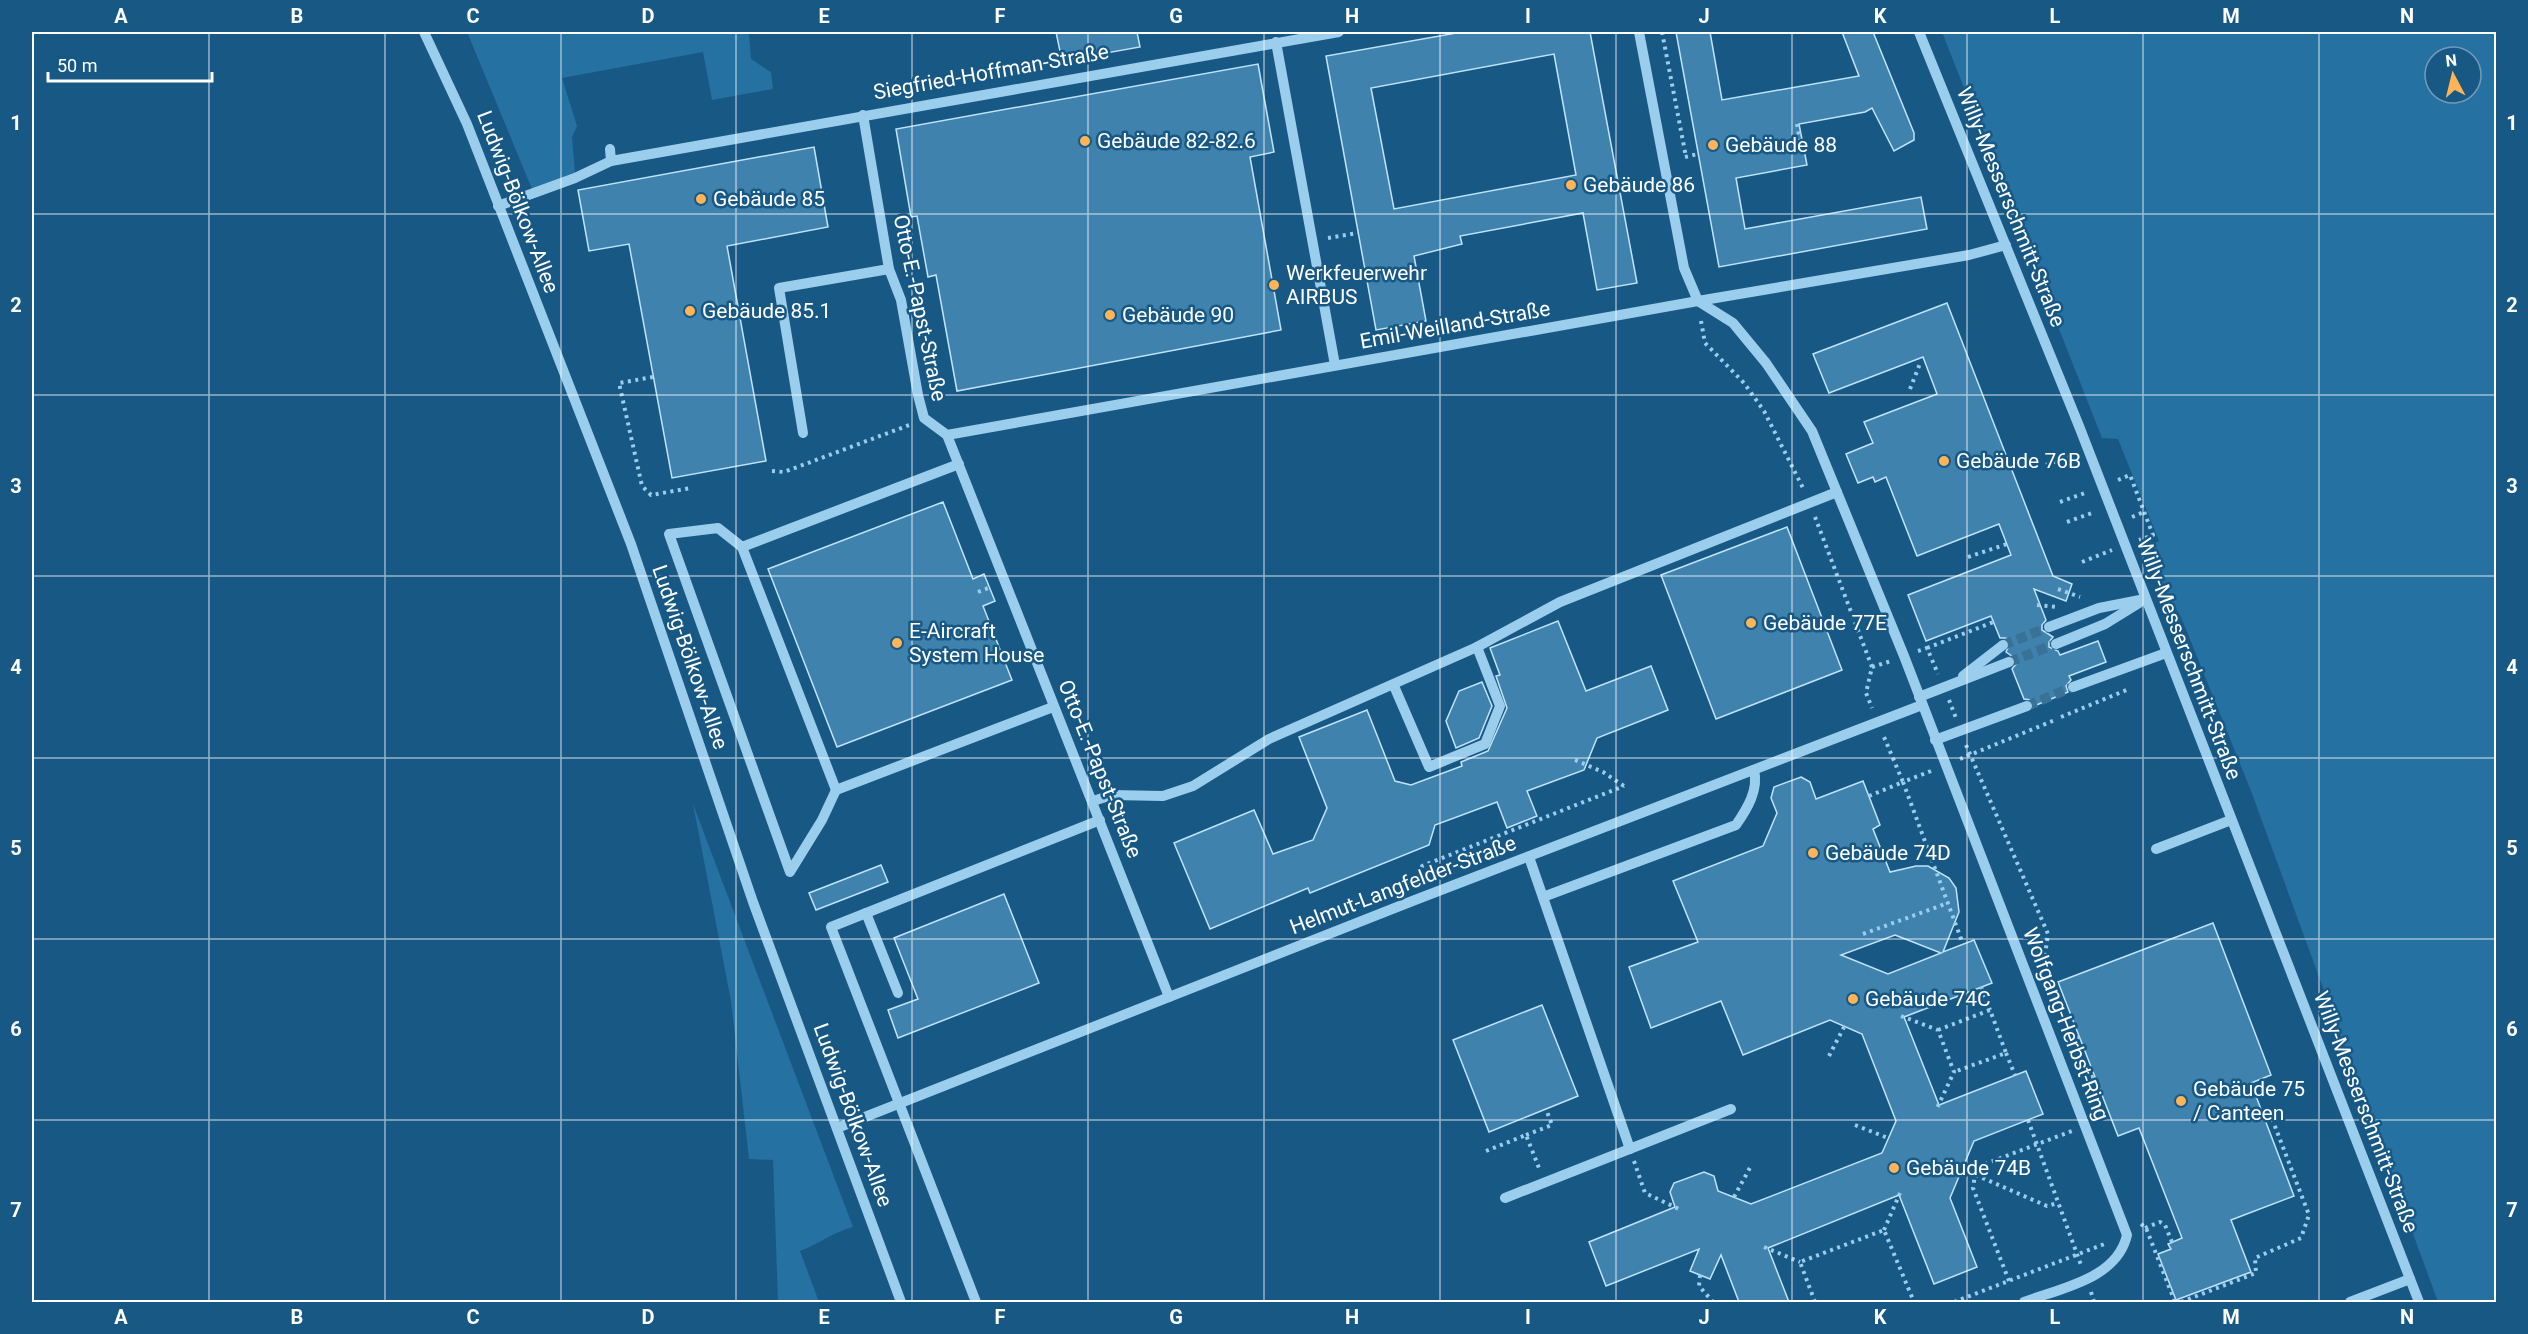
<svg xmlns="http://www.w3.org/2000/svg" width="2528" height="1334" font-family="Roboto,sans-serif">
	<rect width="100%" height="100%" fill="#175885"/>
	<!-- green -->
	<g fill="#2571a2" fill-rule="evenodd">
		<path d="M467,32H764L749,34L751,59L771,72L773,89L712,100L703,52L562,78L577,126L572,137L575,173L532,189Z"/>
		<path d="M1942,32H2496V1302H2438L2251,791L2181,617L2155,574L2144,548L2159,541L2118,439L2102,438ZM2435,57H2471V93H2435Z"/>
		<path d="M693,804L853,1227C833,1232 819,1244 800,1251L819,1302H778L773,1160L749,1159L731,1001Z"/>
	</g>
	<!-- building -->
	<g fill="#3f82ae" stroke="#c1e3fa" stroke-width="1.5" fill-rule="evenodd">
		<path d="M1056,32H1137L1140,47L1062,61Z"/>
		<path d="M1462,32H1590L1637,283L1597,290L1583,213L1460,236L1462,244L1414,256L1426,321L1376,330L1326,56ZM1554,54L1576,175L1394,209L1371,88Z"/>
		<path d="M1676,32H1710L1722,100L1859,76L1842,32H1873L1914,133V140L1894,151L1872,108L1865,112L1799,124L1807,165L1736,178L1745,229L1921,197L1927,229L1719,267Z"/>
		<path d="M1258,64L1274,152L1250,157L1281,330L957,391L936,275L928,277L917,216L911,217L896,129Z"/>
		<path d="M814,147L828,227L727,246L766,461L672,478L629,244L589,251L578,190Z"/>
		<path d="M1947,303L2053,576L2072,584L2066,601L2034,589L2046,620L2042,625V630L2053,637L2049,642V647L2058,651L2060,655L2098,641L2106,662L2069,676L2071,680L2066,686L2068,692L2034,706L2031,700L2024,699L2012,669L2016,664V659L2006,652L2010,643L2006,638H2000L1991,616L1926,641L1908,595L2011,555L1999,524L1917,556L1886,477L1875,482L1873,477L1858,483L1846,454L1873,443L1864,422L1937,394L1923,357L1829,393L1813,354Z"/>
		<path d="M943,502L973,579L984,574L995,601L983,606L1012,680L837,747L768,569Z"/>
		<path d="M1787,527L1842,670L1716,719L1661,575Z"/>
		<path d="M1558,621L1586,691L1651,666L1668,710L1597,738L1584,770L1527,791L1537,816L1507,828L1497,802L1435,825L1429,845L1310,893L1308,888L1210,929L1174,843L1254,810L1273,854L1313,840L1327,808L1299,737L1367,710L1395,781L1411,785L1462,766L1461,762L1488,751L1507,708L1496,676L1500,675L1490,648Z"/>
		<path d="M1482,682L1492,706L1479,738L1456,748L1446,721L1459,691Z"/>
		<path d="M1801,777L1810,782L1816,799L1863,781L1880,825L1873,829L1890,872L1916,866H1928L1949,878L1956,888L1959,912L1943,952L1974,940L1992,983L1904,1017L1939,1105L2026,1071L2043,1114L1974,1141L1950,1198L1977,1267L1934,1284L1899,1195L1768,1248L1789,1302H1739L1721,1255L1710,1279L1690,1271L1699,1249L1606,1286L1589,1242L1675,1207L1670,1192L1674,1183L1704,1172L1714,1176L1718,1191L1751,1204L1882,1153L1896,1121L1862,1034L1830,1020L1743,1055L1721,1001L1651,1028L1629,967L1698,942L1673,881L1763,846L1777,813L1771,798L1774,787ZM1895,935L1941,953L1888,974L1841,955Z"/>
		<path d="M881,865L888,882L816,910L809,893Z"/>
		<path d="M1004,894L1039,983L898,1038L888,1010L918,999L894,938Z"/>
		<path d="M2213,923L2271,1075L2251,1083L2294,1196L2231,1220L2251,1272L2176,1300L2158,1254L2171,1249L2168,1244L2182,1238L2139,1128L2118,1136L2058,982Z"/>
		<path d="M1542,1005L1578,1096L1489,1132L1453,1040Z"/>
	</g>
	<g fill="none" stroke-linecap="round" stroke-linejoin="round">
		<!-- minor-tunnel -->
		<g stroke="#3a7197" stroke-width="10" stroke-dasharray="10 5" stroke-linecap="butt">
			<path d="M2003,645L2049,627"/>
			<path d="M2009,662L2056,644"/>
			<path d="M2027,706L2073,687"/>
		</g>
		<!-- path -->
		<g stroke="#9bcded" stroke-width="4" stroke-dasharray="3 4.5" stroke-linecap="butt">
			<path d="M1662,32L1686,157"/>
			<path d="M1797,124L1800,141"/>
			<path d="M1685,157L1698,154"/>
			<path d="M1328,238L1358,233"/>
			<path d="M1701,321L1705,343L1744,383L1764,411L1803,488"/>
			<path d="M653,377L619,383L642,486L651,495L691,488"/>
			<path d="M1910,389L1921,361"/>
			<path d="M2046,465L2074,455"/>
			<path d="M772,471L784,472L912,424"/>
			<path d="M2118,480L2130,475L2153,535L2139,540"/>
			<path d="M2060,502L2088,492"/>
			<path d="M1815,517L1872,667L1866,693L1872,708"/>
			<path d="M2132,517L2144,512"/>
			<path d="M2067,522L2095,512"/>
			<path d="M1968,557L2007,544"/>
			<path d="M2082,562L2112,550"/>
			<path d="M2058,589L2080,597"/>
			<path d="M978,592L991,587"/>
			<path d="M2037,605L2057,607"/>
			<path d="M1927,648L1996,621"/>
			<path d="M1918,651L1927,648L1938,674"/>
			<path d="M1872,667L1891,661"/>
			<path d="M1949,700L1956,718"/>
			<path d="M2061,717L2129,689"/>
			<path d="M1966,745L2048,934L2043,969"/>
			<path d="M1960,759L2055,720"/>
			<path d="M1575,760L1603,772L1624,786"/>
			<path d="M1931,771L1903,782L1963,944"/>
			<path d="M1869,796L1903,782L1884,737"/>
			<path d="M1419,882L1422,866L1624,786"/>
			<path d="M1863,934L1948,903"/>
			<path d="M1981,987L1990,1010"/>
			<path d="M1901,1016L1938,1030L1954,1072L1937,1108"/>
			<path d="M1938,1030L1990,1010L2006,1053L1954,1072"/>
			<path d="M2069,1040L2079,1037"/>
			<path d="M2006,1053L2015,1075"/>
			<path d="M1829,1056L1844,1027"/>
			<path d="M2084,1080L2095,1076"/>
			<path d="M2028,1120L2081,1265"/>
			<path d="M1855,1125L1888,1138"/>
			<path d="M1526,1135L1552,1125L1546,1109"/>
			<path d="M1486,1151L1526,1135L1539,1168"/>
			<path d="M1634,1161L1645,1193L1679,1209"/>
			<path d="M1948,1163L2047,1206L2058,1203"/>
			<path d="M1734,1197L1752,1164"/>
			<path d="M2141,1224L2146,1228L2175,1302"/>
			<path d="M2145,1228L2160,1222L2165,1225L2172,1242"/>
			<path d="M1884,1230L1900,1193"/>
			<path d="M1764,1247L1800,1262"/>
			<path d="M1700,1275L1699,1286L1713,1302"/>
			<path d="M2009,1281L1973,1188L1975,1175L1985,1164L2072,1131"/>
			<path d="M2091,1292L2094,1302"/>
			<path d="M1815,1302L1800,1262L1884,1230L1914,1302"/>
			<path d="M1954,1302L2107,1243"/>
			<path d="M2181,1302L2256,1273L2255,1258L2301,1238L2309,1215L2271,1116L2264,1118"/>
		</g>
		<!-- minor -->
		<g stroke="#9bcded" stroke-width="10">
			<path d="M424,32L467,124L631,544L753,902L901,1302"/>
			<path d="M1639,32L1684,268L1698,301L1733,323L1766,363L1812,431L1904,656L2127,1235C2117,1279 2061,1288 2024,1302"/>
			<path d="M1919,32L2079,426L2419,1302"/>
			<path d="M1276,42L1335,365"/>
			<path d="M863,115L889,269L901,300L918,395L924,418L947,435L1169,997"/>
			<path d="M610,149L611,161L1339,32"/>
			<path d="M498,206L575,178L611,161"/>
			<path d="M803,433L779,288L889,269"/>
			<path d="M947,435L1698,301L1969,255L2006,245"/>
			<path d="M959,464L742,547L836,790L1053,707"/>
			<path d="M742,547L718,528L669,534L790,872L822,820L836,790"/>
			<path d="M2049,627L2099,608L2145,599"/>
			<path d="M2056,644L2105,624L2139,603"/>
			<path d="M1963,676L2003,645"/>
			<path d="M1394,686L1429,767L1485,744L1500,706L1477,647"/>
			<path d="M2073,687L2166,653"/>
			<path d="M1919,697L2009,662"/>
			<path d="M1935,740L2027,706"/>
			<path d="M1093,801L1112,795L1163,796L1193,786L1269,739L1477,647L1560,602L1837,492"/>
			<path d="M2156,849L2231,820"/>
			<path d="M1529,857L1630,1149"/>
			<path d="M1543,897L1736,825C1747,809 1759,790 1754,770"/>
			<path d="M866,913L898,993"/>
			<path d="M837,1128L1415,900L1922,705"/>
			<path d="M1505,1198L1731,1109"/>
			<path d="M976,1302L831,927L1100,820"/>
			<path d="M2350,1302L2410,1279"/>
		</g>
	</g>
	<!-- grid -->
	<path fill="none" stroke="#fff" stroke-width="1.5" stroke-opacity="0.55" d="M209,32V1302M385,32V1302M561,32V1302M736,32V1302M912,32V1302M1088,32V1302M1264,32V1302M1440,32V1302M1616,32V1302M1792,32V1302M1967,32V1302M2143,32V1302M2319,32V1302M32,214H2496M32,395H2496M32,576H2496M32,758H2496M32,939H2496M32,1120H2496"/>
	<!-- markers -->
	<g fill="#ffb457" stroke="#175885" stroke-width="2">
		<circle cx="1085" cy="141" r="6"/>
		<circle cx="1713" cy="145" r="6"/>
		<circle cx="1571" cy="185" r="6"/>
		<circle cx="701" cy="199" r="6"/>
		<circle cx="1274" cy="285" r="6"/>
		<circle cx="690" cy="311" r="6"/>
		<circle cx="1110" cy="315" r="6"/>
		<circle cx="1944" cy="461" r="6"/>
		<circle cx="1751" cy="623" r="6"/>
		<circle cx="897" cy="643" r="6"/>
		<circle cx="1813" cy="853" r="6"/>
		<circle cx="1853" cy="999" r="6"/>
		<circle cx="2181" cy="1101" r="6"/>
		<circle cx="1894" cy="1168" r="6"/>
	</g>
	<g text-anchor="middle" stroke-width="5" stroke-linejoin="round" paint-order="stroke">
		<!-- street labels -->
		<g font-size="21" fill="#fff" stroke="#175885">
			<text transform="translate(991 72) rotate(-10)" y="7">Siegfried-Hoffman-Straße</text>
			<text transform="translate(518 202) rotate(69)" y="7">Ludwig-Bölkow-Allee</text>
			<text transform="translate(2011 207) rotate(68)" y="7">Willy-Messerschmitt-Straße</text>
			<text transform="translate(920 308) rotate(78)" y="7">Otto-E.-Papst-Straße</text>
			<text transform="translate(1455 325) rotate(-10)" y="7">Emil-Weilland-Straße</text>
			<text transform="translate(690 657) rotate(71)" y="7">Ludwig-Bölkow-Allee</text>
			<text transform="translate(2189 659) rotate(69)" y="7">Willy-Messerschmitt-Straße</text>
			<text transform="translate(1100 769) rotate(68)" y="7">Otto-E.-Papst-Straße</text>
			<text transform="translate(1403 885) rotate(-21)" y="7">Helmut-Langfelder-Straße</text>
			<text transform="translate(2066 1024) rotate(69)" y="7">Wolfgang-Herbst-Ring</text>
			<text transform="translate(2366 1112) rotate(69)" y="7">Willy-Messerschmitt-Straße</text>
			<text transform="translate(853 1115) rotate(70)" y="7">Ludwig-Bölkow-Allee</text>
		</g>
		<!-- poi labels -->
		<g font-size="21" fill="#fff" stroke="#175885" text-anchor="start">
			<text x="1097" y="148">Gebäude 82-82.6</text>
			<text x="1725" y="152">Gebäude 88</text>
			<text x="1583" y="192">Gebäude 86</text>
			<text x="713" y="206">Gebäude 85</text>
			<text x="1286" y="280">Werkfeuerwehr<tspan x="1286" dy="24">AIRBUS</tspan></text>
			<text x="702" y="318">Gebäude 85.1</text>
			<text x="1122" y="322">Gebäude 90</text>
			<text x="1956" y="468">Gebäude 76B</text>
			<text x="1763" y="630">Gebäude 77E</text>
			<text x="909" y="638">E-Aircraft<tspan x="909" dy="24">System House</tspan></text>
			<text x="1825" y="860">Gebäude 74D</text>
			<text x="1865" y="1006">Gebäude 74C</text>
			<text x="2193" y="1096">Gebäude 75<tspan x="2193" dy="24">/ Canteen</tspan></text>
			<text x="1906" y="1175">Gebäude 74B</text>
		</g>
	</g>
	<!-- border -->
	<rect width="2528" height="1334" fill="none" stroke="#175885" stroke-width="66"/>
	<!-- north arrow -->
	<g transform="translate(2453 75) rotate(353)"><circle r="28" fill="#175885" stroke="#749bb6" stroke-width="1.5"/>
	<path d="M0-4.5L10 22L0 15L-10 22Z" fill="#ffb457"/>
	<text y="-9" font-size="16" font-weight="bold" text-anchor="middle" fill="#ffffff">N</text>
	</g>
	<!-- scale -->
	<path d="M48 72v9h164v-9" fill="none" stroke="#ffffff" stroke-width="3"/>
	<text x="57" y="72" font-size="18" fill="#ffffff" stroke="#175885" stroke-width="4.5" paint-order="stroke">50 m</text>
	<rect x="33" y="33" width="2462" height="1268" fill="none" stroke="#fff" stroke-width="2"/>
	<g font-size="20" text-anchor="middle" font-weight="bold" fill="#fff">
		<text x="121" y="23">A</text>
		<text x="297" y="23">B</text>
		<text x="473" y="23">C</text>
		<text x="648" y="23">D</text>
		<text x="824" y="23">E</text>
		<text x="1000" y="23">F</text>
		<text x="1176" y="23">G</text>
		<text x="1352" y="23">H</text>
		<text x="1528" y="23">I</text>
		<text x="1704" y="23">J</text>
		<text x="1880" y="23">K</text>
		<text x="2055" y="23">L</text>
		<text x="2231" y="23">M</text>
		<text x="2407" y="23">N</text>
		<text x="16" y="130">1</text>
		<text x="2512" y="130">1</text>
		<text x="16" y="312">2</text>
		<text x="2512" y="312">2</text>
		<text x="16" y="493">3</text>
		<text x="2512" y="493">3</text>
		<text x="16" y="674">4</text>
		<text x="2512" y="674">4</text>
		<text x="16" y="855">5</text>
		<text x="2512" y="855">5</text>
		<text x="16" y="1036">6</text>
		<text x="2512" y="1036">6</text>
		<text x="16" y="1217">7</text>
		<text x="2512" y="1217">7</text>
		<text x="121" y="1324">A</text>
		<text x="297" y="1324">B</text>
		<text x="473" y="1324">C</text>
		<text x="648" y="1324">D</text>
		<text x="824" y="1324">E</text>
		<text x="1000" y="1324">F</text>
		<text x="1176" y="1324">G</text>
		<text x="1352" y="1324">H</text>
		<text x="1528" y="1324">I</text>
		<text x="1704" y="1324">J</text>
		<text x="1880" y="1324">K</text>
		<text x="2055" y="1324">L</text>
		<text x="2231" y="1324">M</text>
		<text x="2407" y="1324">N</text>
	</g>
</svg>
